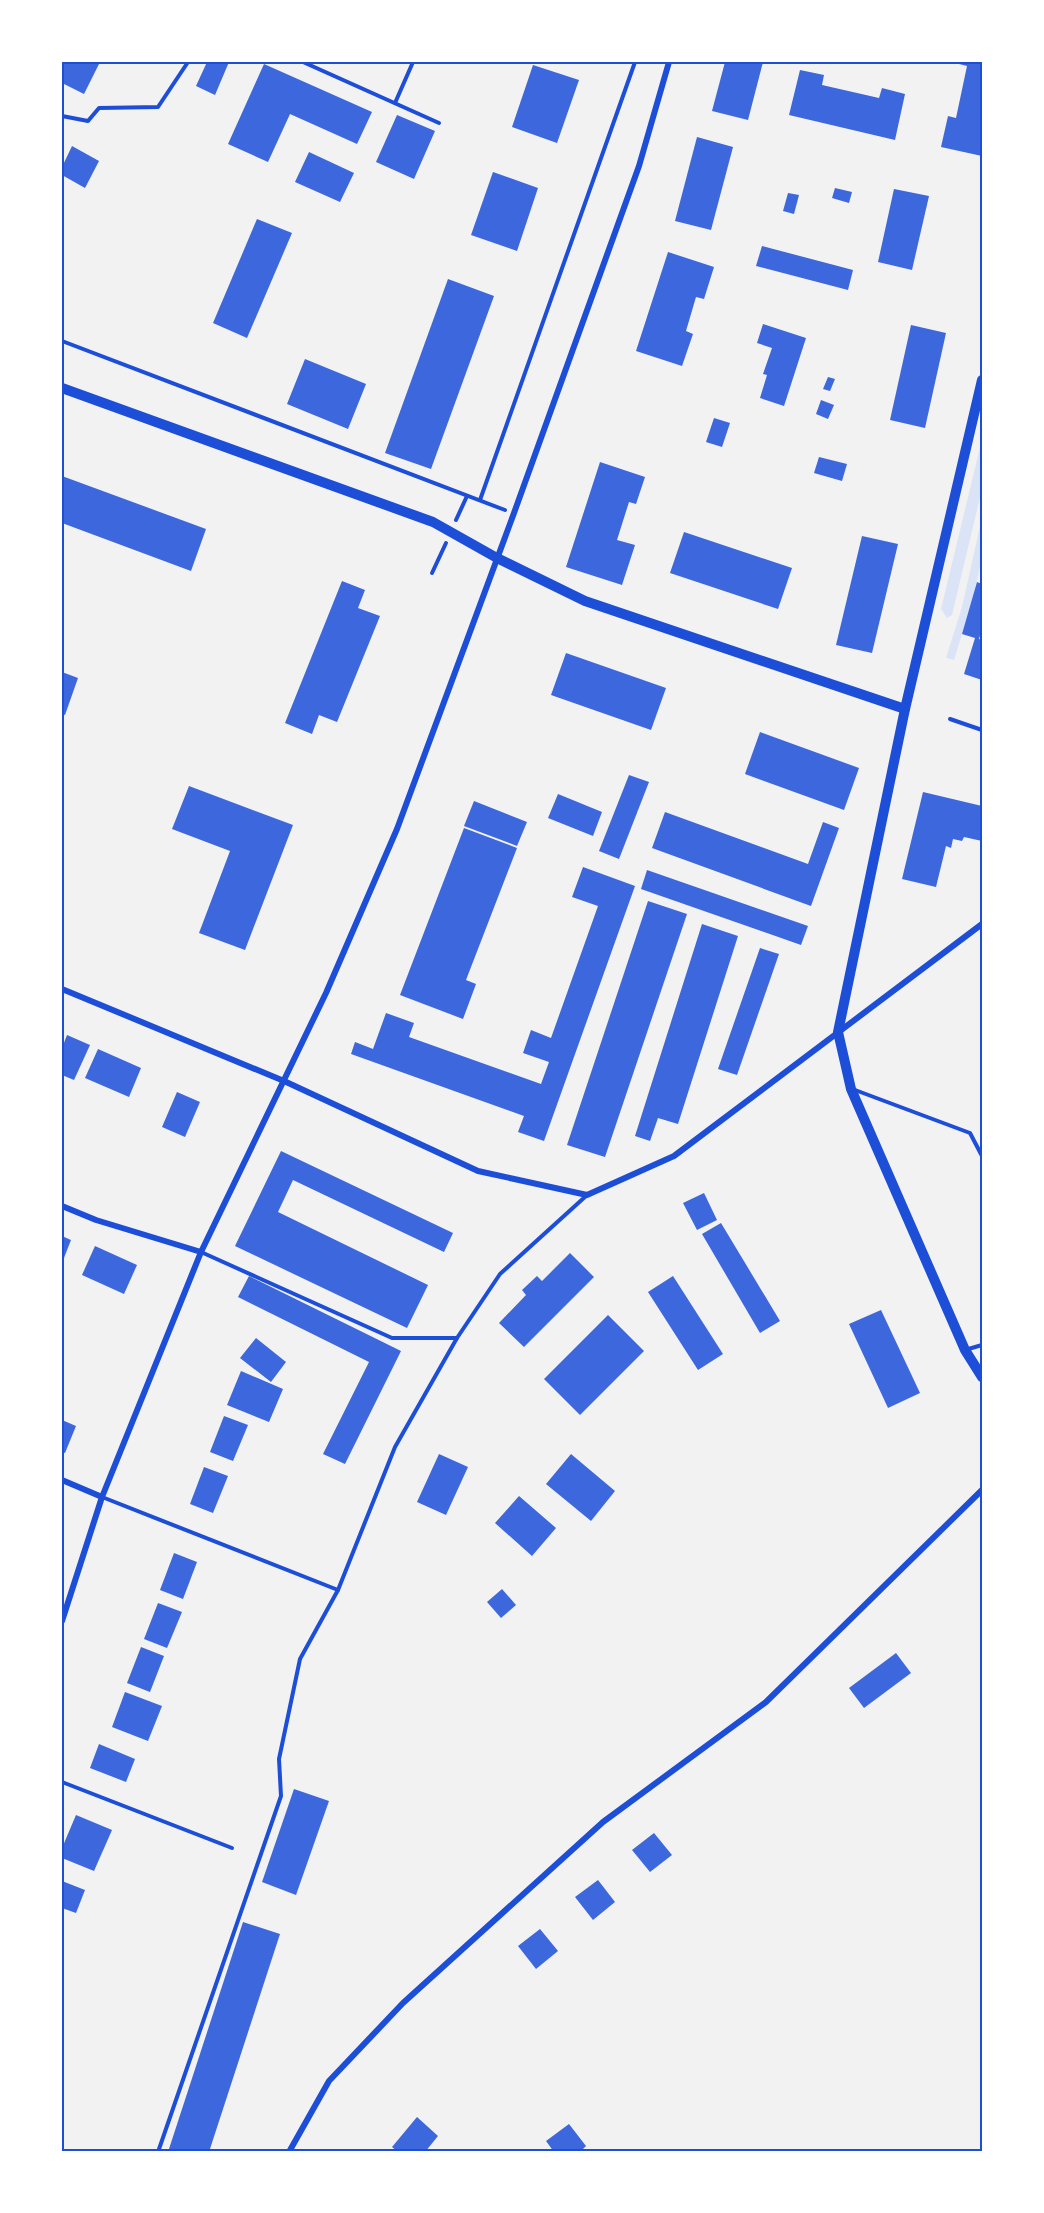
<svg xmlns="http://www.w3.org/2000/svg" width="1044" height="2213" font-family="Barlow,sans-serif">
	<rect width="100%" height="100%" fill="#f2f2f2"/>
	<!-- green -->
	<g fill="#dbe4f7">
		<path d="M982,439V489L952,615L947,618L941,609Z"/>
		<path d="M982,517V558L972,602L954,660L946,658L962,607Z"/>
	</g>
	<!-- building -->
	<g fill="#3d67dc">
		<path d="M62,62H100L84,94L62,83Z"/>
		<path d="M207,62H229L215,95L196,86Z"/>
		<path d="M725,62H763L748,120L712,111Z"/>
		<path d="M960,62H982V156L941,147L948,116L956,118L967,66L959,64Z"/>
		<path d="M264,64L372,112L357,144L290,114L268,162L228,144Z"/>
		<path d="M533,65L579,80L557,143L512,127Z"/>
		<path d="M800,70L824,75L822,85L879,98L882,88L905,94L895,140L789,115Z"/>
		<path d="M397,115L435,131L414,179L376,162Z"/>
		<path d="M697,137L733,147L711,230L675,221Z"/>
		<path d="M72,146L99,161L85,188L62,175V167Z"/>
		<path d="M309,152L354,173L340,202L295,182Z"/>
		<path d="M493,172L538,188L517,251L471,235Z"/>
		<path d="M835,188L852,192L849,203L832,198Z"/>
		<path d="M894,189L929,196L912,270L878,262Z"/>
		<path d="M788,193L799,195L794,214L783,211Z"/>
		<path d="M257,219L292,233L247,338L213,323Z"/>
		<path d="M762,246L853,270L848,290L756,266Z"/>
		<path d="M668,252L714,267L704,299L696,297L686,331L693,334L682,366L636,351Z"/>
		<path d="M448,279L494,296L431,469L385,453Z"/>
		<path d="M763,324L806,338L784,406L760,398L767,375L763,374L772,348L757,343Z"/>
		<path d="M911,325L946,333L925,428L890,420Z"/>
		<path d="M305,359L366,384L348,429L287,404Z"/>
		<path d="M828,377L835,379L830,391L823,389Z"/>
		<path d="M821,400L834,405L828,419L816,414Z"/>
		<path d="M714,418L730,423L722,447L706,442Z"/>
		<path d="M819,457L847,464L842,481L814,473Z"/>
		<path d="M600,462L645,477L636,504L629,502L617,540L635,545L622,585L566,567Z"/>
		<path d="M62,476L206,529L191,571L62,523Z"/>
		<path d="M684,532L792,568L778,609L670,573Z"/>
		<path d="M862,536L898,544L872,653L836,645Z"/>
		<path d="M342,581L365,590L358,608L380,616L337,722L319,715L312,734L285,723Z"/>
		<path d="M977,582L982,584V629L979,639L982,640V680L964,674L975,638L962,634Z"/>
		<path d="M566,653L666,688L651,730L551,695Z"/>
		<path d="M62,672L78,678L65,715L62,714Z"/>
		<path d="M760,732L859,768L844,810L745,774Z"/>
		<path d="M629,775L649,782L619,859L599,851Z"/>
		<path d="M189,786L293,825L245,950L199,933L230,851L172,829Z"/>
		<path d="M923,792L982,806V841L964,837L962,841L953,839L951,848L946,846L936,887L902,879Z"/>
		<path d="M558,794L602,812L593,836L548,818Z"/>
		<path d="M474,801L527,822L517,846L464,826Z"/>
		<path d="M665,812L808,864L823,822L839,828L811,906L652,848Z"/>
		<path d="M464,828L517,848L466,980L476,984L463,1019L400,995Z"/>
		<path d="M583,867L635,886L544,1141L518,1132L524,1116L351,1054L355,1042L373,1049L386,1013L414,1023L409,1037L541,1084L549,1062L523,1053L531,1030L551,1038L598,906L572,897Z"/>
		<path d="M647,870L808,926L801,945L641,889Z"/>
		<path d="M648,901L687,914L605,1157L567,1145Z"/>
		<path d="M702,924L738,936L678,1124L658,1118L650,1141L635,1136Z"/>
		<path d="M760,948L779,954L737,1075L718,1069Z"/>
		<path d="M67,1035L90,1045L74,1080L62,1075V1048Z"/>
		<path d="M98,1049L141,1068L129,1097L85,1078Z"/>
		<path d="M177,1092L200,1102L185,1137L162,1127Z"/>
		<path d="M281,1151L453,1233L444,1252L293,1180L278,1212L428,1285L407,1328L235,1246Z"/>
		<path d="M704,1193L717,1220L697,1230L683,1203Z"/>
		<path d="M721,1223L780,1321L760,1333L702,1234Z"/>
		<path d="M62,1236L71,1240L62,1263Z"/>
		<path d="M95,1246L137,1265L124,1294L82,1275Z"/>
		<path d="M570,1253L594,1277L524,1347L499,1323L526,1295L522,1290L537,1276L542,1281Z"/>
		<path d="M249,1276L401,1351L345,1464L323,1454L369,1362L238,1297Z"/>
		<path d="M673,1276L723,1354L698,1370L648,1292Z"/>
		<path d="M881,1310L920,1393L888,1408L849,1324Z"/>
		<path d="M608,1315L644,1351L580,1415L544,1379Z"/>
		<path d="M256,1338L286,1362L271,1382L240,1358Z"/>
		<path d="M241,1371L283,1389L269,1422L227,1405Z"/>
		<path d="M224,1416L248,1425L233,1461L210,1452Z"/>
		<path d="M62,1420L76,1426L65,1453L62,1452Z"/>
		<path d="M439,1454L468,1467L446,1515L417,1502Z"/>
		<path d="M571,1454L615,1491L591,1521L546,1484Z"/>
		<path d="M204,1467L228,1476L213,1513L190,1504Z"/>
		<path d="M519,1496L556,1528L532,1556L495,1523Z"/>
		<path d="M174,1553L197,1562L183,1599L160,1590Z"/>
		<path d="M502,1589L516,1605L501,1618L487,1602Z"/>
		<path d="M158,1603L182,1612L167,1648L144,1639Z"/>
		<path d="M141,1647L164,1656L150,1692L127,1683Z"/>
		<path d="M896,1653L911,1673L864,1708L849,1688Z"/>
		<path d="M125,1692L162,1706L148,1741L112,1727Z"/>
		<path d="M99,1744L135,1759L126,1782L90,1768Z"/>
		<path d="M294,1789L329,1801L296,1895L262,1882Z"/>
		<path d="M76,1815L112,1830L94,1871L62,1858V1848Z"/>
		<path d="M654,1833L672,1855L650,1872L632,1850Z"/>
		<path d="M598,1880L615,1902L593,1920L575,1897Z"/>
		<path d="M62,1881L85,1890L76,1913L62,1908Z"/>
		<path d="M243,1922L280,1934L209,2152H168Z"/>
		<path d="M540,1929L558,1951L536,1969L518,1946Z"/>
		<path d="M417,2117L438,2136L425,2152H398L392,2147Z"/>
		<path d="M569,2124L586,2146L580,2152H554L546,2141Z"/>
	</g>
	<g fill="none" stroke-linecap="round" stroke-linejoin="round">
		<!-- path -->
		<g stroke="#1d4ed8" stroke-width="4">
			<path d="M62,341L505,510"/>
			<path d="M480,500L635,62"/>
			<path d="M456,520L467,496"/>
			<path d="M432,573L446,543"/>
		</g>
		<!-- service -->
		<g stroke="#1d4ed8" stroke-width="4">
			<path d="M303,62L439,123"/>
			<path d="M395,103L413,62"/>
			<path d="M62,116L88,121L99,108L158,107L188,62"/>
			<path d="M950,719L982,730"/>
			<path d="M855,1090L970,1133L982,1156"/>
			<path d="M457,1338L500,1274L586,1196"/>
			<path d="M965,1350L982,1345"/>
			<path d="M102,1497L338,1590L395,1447L457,1338H392L201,1252"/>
			<path d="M62,1782L232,1848"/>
			<path d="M158,2152L281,1796L279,1759L300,1659L338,1590"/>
		</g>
		<!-- minor -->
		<g stroke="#1d4ed8" stroke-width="6">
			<path d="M62,989L284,1081L478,1171L587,1195L674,1156L982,924"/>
			<path d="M62,1206L96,1220L201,1252"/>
			<path d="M62,1480L102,1497"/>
			<path d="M62,1621L102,1497L201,1252L326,993L397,829L514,513L639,166L669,62"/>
			<path d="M289,2152L329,2081L403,2003L603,1822L766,1702L982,1490"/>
		</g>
		<!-- secondary -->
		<g stroke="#1d4ed8" stroke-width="10">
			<path d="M982,380L905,709L838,1032L851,1089L965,1350L982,1377"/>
			<path d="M62,388L433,522L497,558L585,601L905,709"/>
		</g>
	</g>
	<!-- border -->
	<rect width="1044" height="2213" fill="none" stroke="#ffffff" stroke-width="126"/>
	<rect x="63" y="63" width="918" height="2087" fill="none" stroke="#1d4ed8" stroke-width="2"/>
</svg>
